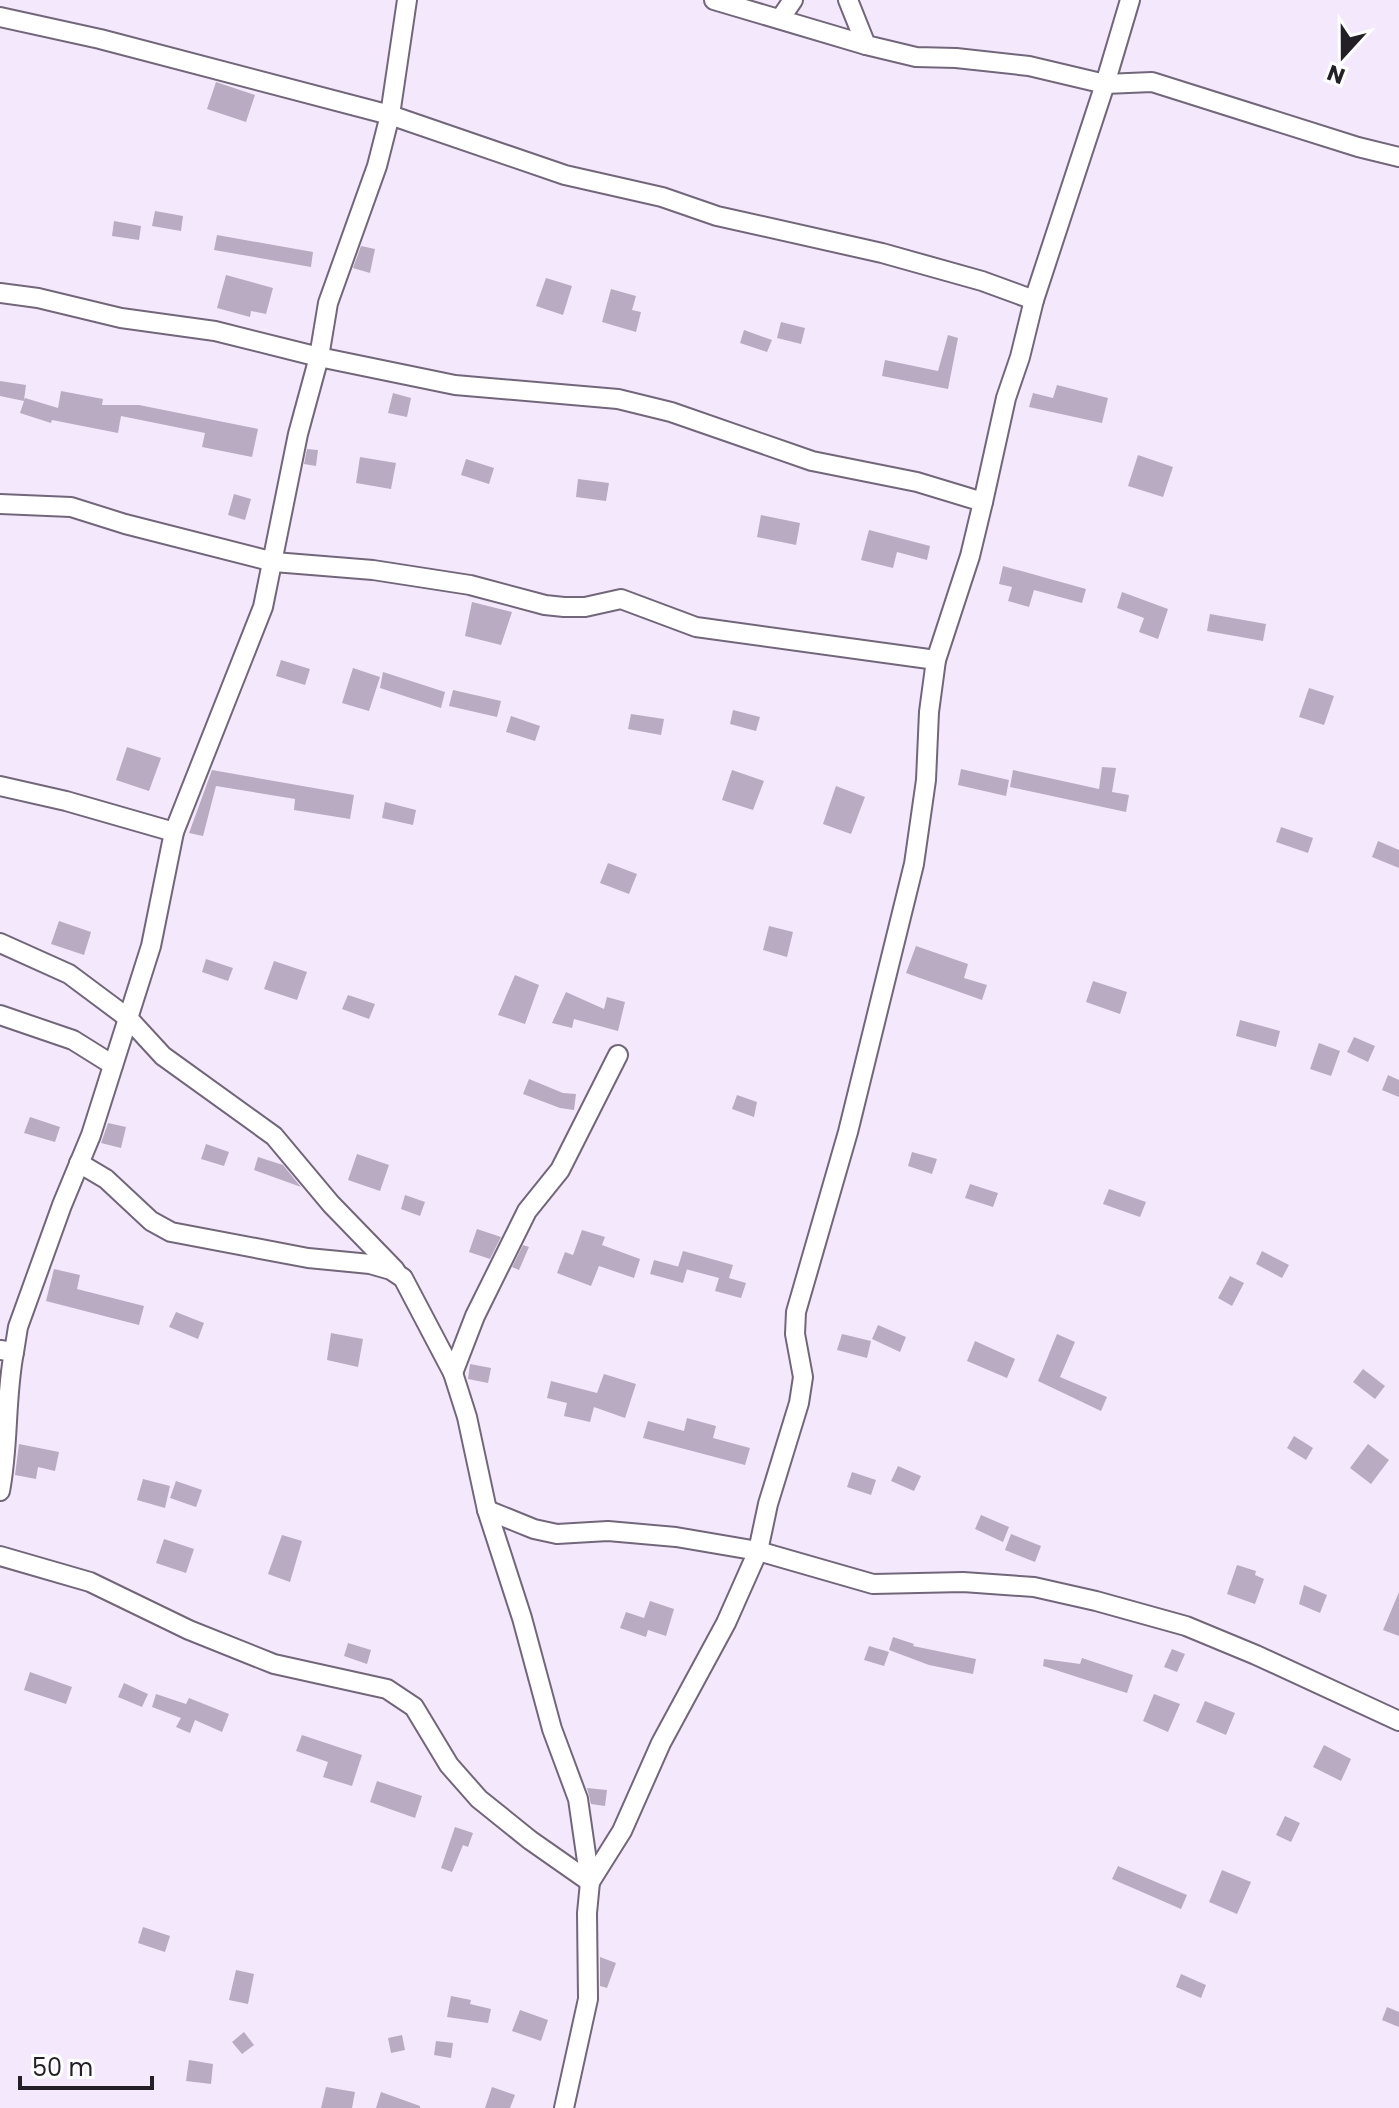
<svg xmlns="http://www.w3.org/2000/svg" width="1399" height="2108" font-family="Poppins,sans-serif">
	<rect width="100%" height="100%" fill="#f4e9fc"/>
	<!-- building -->
	<g fill="#b9abc2">
		<path d="M216,82L255,95L246,122L207,109Z"/>
		<path d="M155,211L183,216L181,231L152,226Z"/>
		<path d="M114,221L141,226L139,240L112,236Z"/>
		<path d="M217,235L313,252L311,267L214,250Z"/>
		<path d="M361,246L375,249L370,273L353,268Z"/>
		<path d="M226,275L273,288L266,314L251,311L250,317L217,308Z"/>
		<path d="M546,278L572,286L563,315L536,306Z"/>
		<path d="M611,289L636,296L632,310L641,312L636,332L602,322Z"/>
		<path d="M781,322L805,328L801,344L777,338Z"/>
		<path d="M744,330L772,340L767,352L740,343Z"/>
		<path d="M948,335L958,338L948,389L882,376L885,360L938,371Z"/>
		<path d="M0,381L26,385L24,400L25,398L58,408L61,391L103,399L102,405H139L258,429L252,457L202,447L205,433L121,416L118,433L52,420L51,423L20,413L24,401L0,396Z"/>
		<path d="M1057,385L1108,398L1102,423L1029,407L1033,393L1053,398Z"/>
		<path d="M393,393L411,398L407,417L388,413Z"/>
		<path d="M307,449L318,450L316,466L304,464Z"/>
		<path d="M1138,455L1173,467L1163,497L1128,486Z"/>
		<path d="M360,457L396,463L391,489L356,483Z"/>
		<path d="M466,459L494,468L489,484L461,475Z"/>
		<path d="M578,479L609,483L606,501L576,497Z"/>
		<path d="M234,494L251,499L245,520L228,515Z"/>
		<path d="M761,515L800,523L796,545L757,537Z"/>
		<path d="M869,530L930,546L927,560L897,552L893,568L861,560Z"/>
		<path d="M1003,566L1086,589L1082,603L1034,590L1029,607L1008,601L1012,587L999,584Z"/>
		<path d="M1122,592L1168,609L1158,639L1139,632L1144,618L1117,608Z"/>
		<path d="M472,602L512,612L501,645L465,636Z"/>
		<path d="M1210,614L1266,624L1263,641L1207,631Z"/>
		<path d="M281,660L310,669L305,685L276,676Z"/>
		<path d="M353,668L380,677L369,711L342,703Z"/>
		<path d="M383,672L445,692L441,708L380,688Z"/>
		<path d="M1309,688L1334,696L1324,725L1299,717Z"/>
		<path d="M453,690L501,701L497,717L449,706Z"/>
		<path d="M733,710L760,717L756,731L730,724Z"/>
		<path d="M631,714L664,719L661,735L628,729Z"/>
		<path d="M511,716L540,726L535,741L506,732Z"/>
		<path d="M127,747L161,758L149,791L116,780Z"/>
		<path d="M1102,767L1116,768L1112,792L1129,795L1126,812L1010,787L1013,770L1099,789Z"/>
		<path d="M961,769L1009,780L1006,796L958,785Z"/>
		<path d="M212,770L354,795L350,819L294,810L295,799L216,786L203,836L189,833Z"/>
		<path d="M732,770L764,781L753,810L722,800Z"/>
		<path d="M836,786L865,797L851,834L823,824Z"/>
		<path d="M385,802L416,810L413,825L382,818Z"/>
		<path d="M1281,827L1313,838L1308,853L1276,842Z"/>
		<path d="M1378,841L1399,850V868L1372,857Z"/>
		<path d="M608,863L637,874L629,894L600,883Z"/>
		<path d="M59,921L91,932L84,955L51,944Z"/>
		<path d="M769,926L793,932L787,957L763,950Z"/>
		<path d="M916,946L968,964L964,978L987,985L982,1000L906,973Z"/>
		<path d="M206,959L233,968L228,981L202,972Z"/>
		<path d="M274,961L307,972L297,1000L264,989Z"/>
		<path d="M515,975L539,985L525,1024L498,1015Z"/>
		<path d="M1093,981L1127,992L1120,1014L1086,1002Z"/>
		<path d="M566,992L604,1009L607,997L625,1002L618,1031L574,1019L572,1028L552,1023Z"/>
		<path d="M348,995L375,1004L369,1019L342,1009Z"/>
		<path d="M1240,1020L1280,1031L1276,1047L1236,1036Z"/>
		<path d="M1354,1037L1375,1046L1368,1062L1347,1052Z"/>
		<path d="M1319,1043L1340,1051L1331,1076L1310,1069Z"/>
		<path d="M1388,1075L1399,1080V1097L1382,1090Z"/>
		<path d="M529,1079L563,1093L576,1094L574,1110L560,1108L523,1094Z"/>
		<path d="M737,1095L757,1102L754,1117L732,1109Z"/>
		<path d="M30,1117L60,1127L55,1142L24,1133Z"/>
		<path d="M108,1123L126,1127L121,1148L101,1143Z"/>
		<path d="M206,1144L229,1152L224,1166L201,1159Z"/>
		<path d="M912,1152L937,1159L932,1174L908,1166Z"/>
		<path d="M357,1154L389,1165L380,1191L348,1180Z"/>
		<path d="M258,1157L283,1165L301,1187L254,1170Z"/>
		<path d="M970,1184L998,1193L993,1207L965,1198Z"/>
		<path d="M1109,1189L1146,1202L1140,1217L1103,1204Z"/>
		<path d="M405,1195L425,1202L420,1216L401,1209Z"/>
		<path d="M477,1229L501,1237L490,1259L469,1252Z"/>
		<path d="M582,1230L605,1237L602,1245L640,1259L634,1278L599,1266L591,1286L557,1273L565,1252L573,1255Z"/>
		<path d="M523,1245L529,1247L519,1270L512,1267Z"/>
		<path d="M683,1251L733,1265L729,1278L746,1283L741,1298L715,1291L719,1278L678,1267Z"/>
		<path d="M1262,1251L1289,1265L1282,1278L1256,1264Z"/>
		<path d="M654,1260L687,1269L683,1283L650,1274Z"/>
		<path d="M54,1269L80,1275L77,1289L144,1306L139,1325L46,1301Z"/>
		<path d="M1230,1276L1244,1283L1232,1306L1218,1298Z"/>
		<path d="M176,1312L204,1323L198,1339L169,1327Z"/>
		<path d="M878,1325L906,1337L900,1352L872,1339Z"/>
		<path d="M331,1333L363,1339L358,1367L327,1360Z"/>
		<path d="M842,1334L871,1341L867,1358L837,1350Z"/>
		<path d="M1057,1334L1075,1342L1060,1377L1107,1397L1101,1411L1038,1381Z"/>
		<path d="M975,1341L1015,1359L1007,1378L967,1361Z"/>
		<path d="M470,1364L491,1368L488,1383L468,1379Z"/>
		<path d="M1363,1369L1385,1386L1375,1399L1353,1382Z"/>
		<path d="M604,1374L636,1384L625,1418L594,1407L590,1422L564,1416L567,1403L547,1398L551,1381L597,1393Z"/>
		<path d="M687,1418L716,1426L713,1438L750,1448L745,1465L643,1438L648,1421L684,1431Z"/>
		<path d="M1294,1436L1313,1448L1306,1460L1287,1448Z"/>
		<path d="M19,1444L59,1452L55,1471L38,1467L36,1479L15,1475Z"/>
		<path d="M1368,1444L1389,1460L1371,1484L1350,1468Z"/>
		<path d="M898,1466L921,1476L914,1491L891,1481Z"/>
		<path d="M852,1472L876,1480L871,1495L847,1487Z"/>
		<path d="M143,1479L170,1486L165,1508L137,1500Z"/>
		<path d="M176,1481L202,1490L196,1507L170,1498Z"/>
		<path d="M981,1515L1009,1527L1003,1542L975,1529Z"/>
		<path d="M1011,1534L1041,1546L1035,1562L1005,1550Z"/>
		<path d="M282,1535L302,1541L290,1582L268,1574Z"/>
		<path d="M164,1539L194,1549L186,1573L156,1563Z"/>
		<path d="M1237,1565L1256,1571L1255,1575L1264,1579L1255,1604L1227,1594Z"/>
		<path d="M1304,1585L1327,1595L1320,1613L1299,1604Z"/>
		<path d="M1399,1592V1636L1383,1630Z"/>
		<path d="M650,1601L674,1609L666,1636L648,1630L646,1637L620,1628L626,1612L644,1618Z"/>
		<path d="M893,1637L914,1644L913,1646L976,1659L973,1674L929,1665L889,1650Z"/>
		<path d="M348,1643L371,1650L367,1664L344,1656Z"/>
		<path d="M869,1646L889,1652L884,1666L864,1660Z"/>
		<path d="M1172,1649L1185,1654L1177,1672L1164,1667Z"/>
		<path d="M1082,1658L1133,1675L1127,1693L1043,1666L1044,1659L1080,1664Z"/>
		<path d="M30,1672L72,1687L66,1704L24,1690Z"/>
		<path d="M124,1683L148,1694L142,1707L118,1697Z"/>
		<path d="M156,1694L186,1704L189,1698L229,1714L222,1732L195,1720L190,1733L176,1727L181,1718L152,1707Z"/>
		<path d="M1154,1694L1180,1704L1168,1732L1143,1721Z"/>
		<path d="M1205,1701L1235,1713L1226,1735L1196,1722Z"/>
		<path d="M302,1735L362,1755L352,1786L323,1777L328,1762L296,1751Z"/>
		<path d="M1324,1745L1351,1759L1341,1781L1313,1767Z"/>
		<path d="M377,1781L422,1796L415,1818L370,1802Z"/>
		<path d="M587,1788L607,1790L605,1806L591,1804Z"/>
		<path d="M1285,1816L1300,1823L1291,1842L1276,1835Z"/>
		<path d="M455,1827L473,1833L468,1847L463,1845L452,1872L441,1868Z"/>
		<path d="M1118,1866L1187,1895L1181,1909L1112,1879Z"/>
		<path d="M1222,1870L1251,1882L1237,1914L1209,1902Z"/>
		<path d="M143,1927L170,1936L165,1952L138,1943Z"/>
		<path d="M600,1957L616,1963L607,1988L600,1986Z"/>
		<path d="M236,1970L254,1974L248,2004L229,2000Z"/>
		<path d="M1181,1974L1206,1985L1201,1998L1176,1987Z"/>
		<path d="M451,1996L471,2000L470,2004L491,2009L488,2023L447,2017Z"/>
		<path d="M1387,2007L1399,2012V2027L1382,2020Z"/>
		<path d="M520,2010L548,2020L541,2041L512,2031Z"/>
		<path d="M244,2032L254,2045L242,2054L232,2042Z"/>
		<path d="M402,2035L405,2050L391,2053L388,2038Z"/>
		<path d="M436,2041L453,2043L451,2058L434,2055Z"/>
		<path d="M189,2060L213,2064L211,2084L186,2081Z"/>
		<path d="M326,2087L355,2092L352,2108H321Z"/>
		<path d="M492,2087L515,2095L510,2108H485Z"/>
		<path d="M381,2092L420,2106V2108H376Z"/>
	</g>
	<g fill="none" stroke-linecap="round" stroke-linejoin="round">
		<!-- street casing -->
		<g stroke="#72667a" stroke-width="22">
			<g id="street">
				<path d="M714,0L866,45"/>
				<path d="M848,0L866,45L916,57L956,58L1029,66L1105,84L1152,82L1358,147L1399,157"/>
				<path d="M0,17L100,39L390,115L565,175L662,197L717,216L882,253L982,281L1034,300L1020,357L1006,398L983,502"/>
				<path d="M780,19L793,0"/>
				<path d="M0,293L38,298L121,318L215,331L319,357L455,385L618,399L671,412L812,461L917,482L983,502L970,556L936,660L929,712L926,780L914,864L848,1132L796,1312L795,1334L803,1377L799,1403L768,1504L758,1551L726,1623L661,1743L622,1831L590,1882L530,1840L479,1799L449,1765L414,1707L387,1689L274,1664L189,1630L90,1582L0,1556"/>
				<path d="M1034,300L1105,84L1130,0"/>
				<path d="M0,504L71,507L125,524L274,562L373,570L470,585L545,605L564,607H585L621,599L696,627L936,660"/>
				<path d="M0,786L66,801L174,832"/>
				<path d="M0,943L69,974L128,1018L163,1056L274,1136L331,1204L395,1270"/>
				<path d="M0,1015L73,1040L113,1065"/>
				<path d="M79,1163L106,1179L151,1221L171,1232L308,1258L370,1264L391,1270L403,1278L453,1373L467,1417L487,1510L522,1618L552,1729L578,1799L590,1882L587,1913L588,1999L564,2108"/>
				<path d="M0,1350L14,1352L18,1327L62,1205L91,1135L151,946L174,832L263,607L298,434L319,357L328,303L377,166L390,115L407,0"/>
				<path d="M453,1373L475,1316L527,1211L560,1170L618,1055"/>
				<path d="M0,1491C9,1445 5,1398 14,1352"/>
				<path d="M487,1510L534,1529L557,1534L608,1531L676,1537L758,1551L873,1584L963,1582L1034,1587L1096,1601L1186,1626L1256,1655L1399,1721"/>
			</g>
		</g>
		<!-- street -->
		<use href="#street" stroke="#fff" stroke-width="18"/>
	</g>
	<!-- north arrow -->
	<g transform="translate(1343 56) rotate(201)" stroke="#ffffff" stroke-width="6" paint-order="stroke">
	<path d="M0-6L14 30L0 20L-14 30Z" fill="#241f27"/>
	<text y="-12" font-size="22" font-weight="bold" text-anchor="middle" fill="#241f27">N</text>
	</g>
	<!-- scale -->
	<path d="M20 2076v12h132v-12" fill="none" stroke="#241f27" stroke-width="4"/>
	<text x="32" y="2076" font-size="24" fill="#241f27" stroke="#ffffff" stroke-width="6" paint-order="stroke">50 m</text>
</svg>
